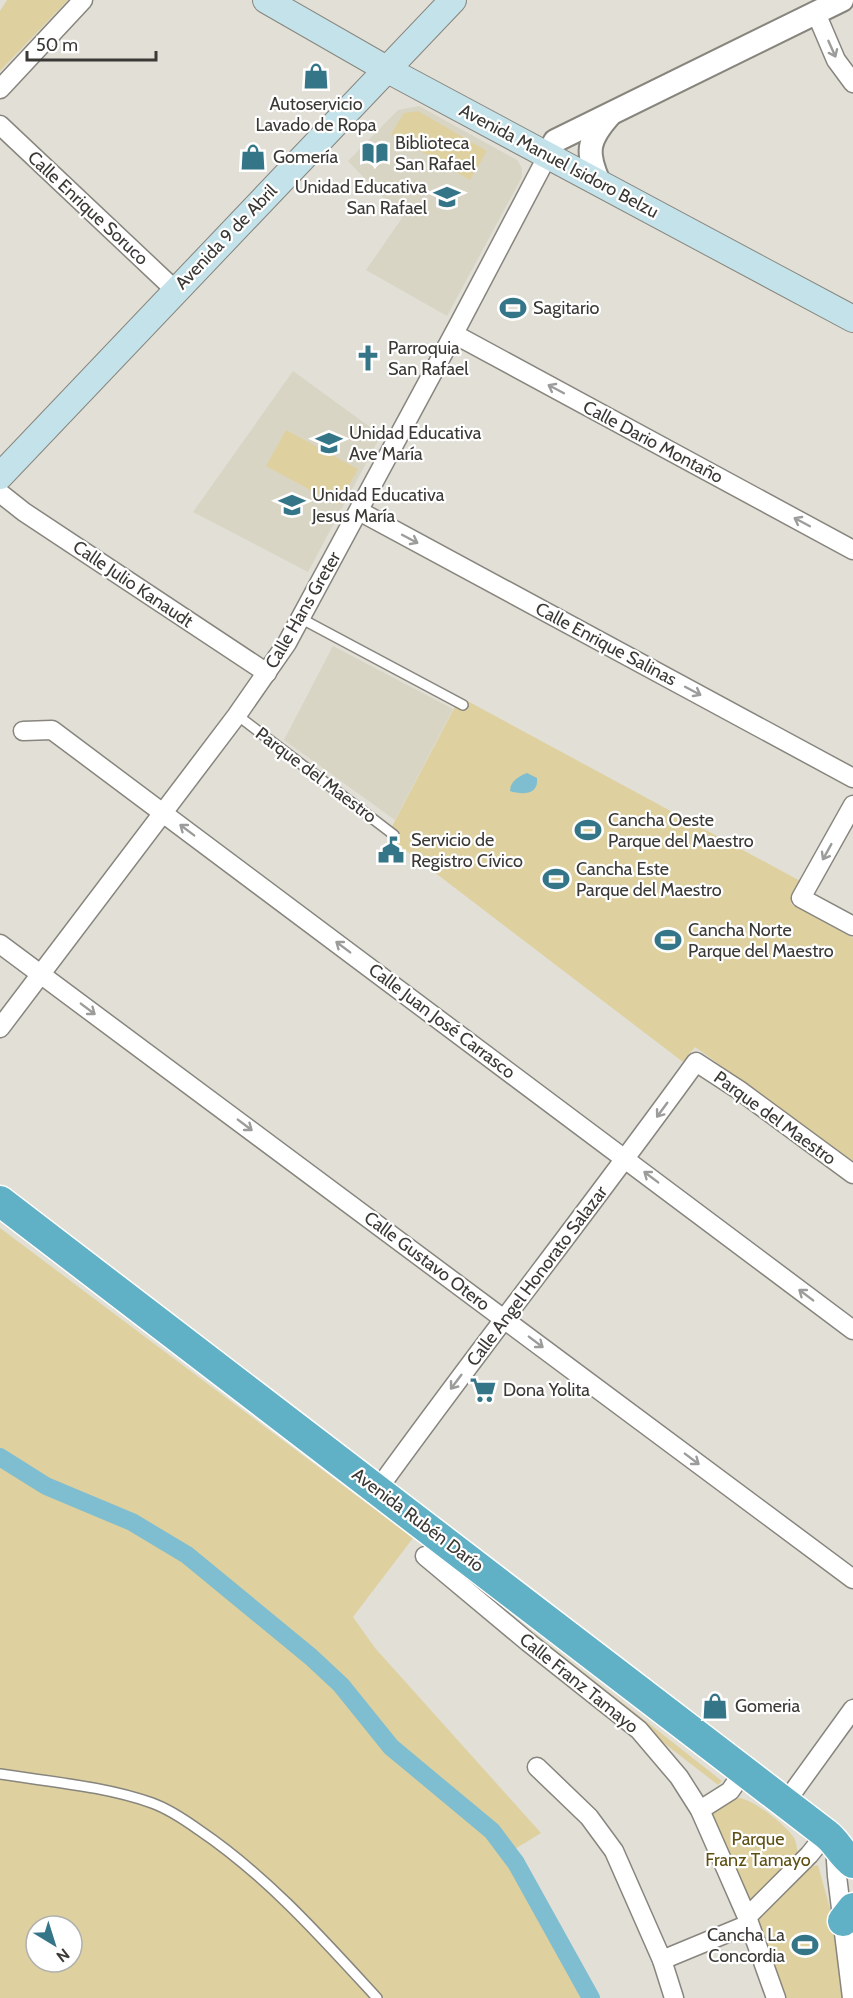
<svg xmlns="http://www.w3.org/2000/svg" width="853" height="1998" font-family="Cabin,sans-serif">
	<rect width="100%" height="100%" fill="#e1dfd6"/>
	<!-- built -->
	<g fill="#d9d5c4">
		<path d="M419,106L517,160L522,168V177L447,316L366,270L402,218L348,161L398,110Z"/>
		<path d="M293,371L381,435L308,572L193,512Z"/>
		<path d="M333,646L453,709L395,820L284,740Z"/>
	</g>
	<!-- green -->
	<g fill="#ded19f" fill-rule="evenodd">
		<path d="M7,0H68L0,71V11Z"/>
		<path d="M418,111L487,151L470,180L391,134L404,113Z"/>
		<path d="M286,430L358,469L338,505L266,466Z"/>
		<path d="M460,697L802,882L791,904L853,938V1161L695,1047L683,1062L387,836Z"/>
		<path d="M0,1228L413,1538L722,1781L718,1785C614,1705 513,1622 413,1538L353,1617L375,1648L541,1833L505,1855L584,1998H0ZM36,1926H72V1962H36Z"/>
		<path d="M739,1798C753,1799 787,1826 794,1838C797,1843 797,1850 798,1857L755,1901L748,1903L708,1813L732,1800Z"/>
		<path d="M818,1865L837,1934L844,1998H782L756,1928L757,1917L808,1867Z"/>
	</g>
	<!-- water -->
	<path fill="#7fbdd0" d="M527,773L537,778C539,795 522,795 510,791C510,781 519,776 527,773Z"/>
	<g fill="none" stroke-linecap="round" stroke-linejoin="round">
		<!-- canal -->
		<path stroke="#7fbdd0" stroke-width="18" d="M0,1457L46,1486L132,1522L187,1555L311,1657L341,1685L391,1747L492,1831L516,1863L591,1998"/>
		<!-- service casing -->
		<g stroke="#87857d" stroke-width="12">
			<g id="service">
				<path d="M300,618L463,705"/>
				<path d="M237,715L394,835"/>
				<path d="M0,1774C50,1782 104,1786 152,1803C169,1809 185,1820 199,1830C267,1876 322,1938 377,1998"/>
			</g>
		</g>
		<!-- minor casing -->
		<g stroke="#87857d" stroke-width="21">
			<g id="minor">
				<path d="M816,13L836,60L853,83"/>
				<path d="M0,89L83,0"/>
				<path d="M0,125L175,290"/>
				<path d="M454,334L853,550"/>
				<path d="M0,493L24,512L267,673"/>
				<path d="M359,511L853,778"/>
				<path d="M23,731L52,730L853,1330"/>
				<path d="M853,805L801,898L853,926"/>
				<path d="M0,944L853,1579"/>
				<path d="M0,1028L237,715L287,643L459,324L548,155"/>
				<path d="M378,1489C482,1345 592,1206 696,1062L739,1090L853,1174"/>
				<path d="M425,1556L528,1642L639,1730L679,1777L700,1810L726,1869L747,1917L776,1998"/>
				<path d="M537,1767L589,1817L614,1851L662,1960L674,1998"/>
				<path d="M785,1803L853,1709"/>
				<path d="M700,1810L730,1791L744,1771"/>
				<path d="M835,1845L837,1876L852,1998"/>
				<path d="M747,1917L809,1855L826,1834"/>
				<path d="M662,1960L749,1924"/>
			</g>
		</g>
		<!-- tertiary casing -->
		<g stroke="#87857d" stroke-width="26">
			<g id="tertiary">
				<path d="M548,155L555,141L842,0"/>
				<path d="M599,182C586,153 587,141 609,116"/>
			</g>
		</g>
		<!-- secondary casing -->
		<g stroke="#87857d" stroke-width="28">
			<g id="secondary">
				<path d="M266,0L388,70L853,319"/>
				<path d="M0,476L453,0"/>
			</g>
		</g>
		<!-- trunk casing -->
		<g stroke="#fff" stroke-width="33">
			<g id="trunk">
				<path d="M0,1201L826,1834C837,1842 842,1856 853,1863"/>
				<path d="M843,1921L853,1908"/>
			</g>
		</g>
		<!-- service -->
		<use href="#service" stroke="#fff" stroke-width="9"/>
		<!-- minor -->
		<use href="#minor" stroke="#fff" stroke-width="18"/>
		<!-- tertiary -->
		<use href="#tertiary" stroke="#fff" stroke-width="22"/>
		<!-- secondary -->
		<use href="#secondary" stroke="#c3e2e9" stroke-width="26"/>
		<!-- trunk -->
		<use href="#trunk" stroke="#60b0c6" stroke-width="30"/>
	</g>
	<!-- one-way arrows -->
	<defs><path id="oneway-shaft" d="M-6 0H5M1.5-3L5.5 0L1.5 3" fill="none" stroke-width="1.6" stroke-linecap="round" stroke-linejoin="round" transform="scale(1.5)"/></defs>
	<g stroke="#9c9c9a">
		<use href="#oneway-shaft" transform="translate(832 49) rotate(66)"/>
		<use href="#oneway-shaft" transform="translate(556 389) rotate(-152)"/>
		<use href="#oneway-shaft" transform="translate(802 522) rotate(-152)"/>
		<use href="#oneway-shaft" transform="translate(410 539) rotate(28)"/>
		<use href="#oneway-shaft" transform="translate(693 691) rotate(28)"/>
		<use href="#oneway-shaft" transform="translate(187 830) rotate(-143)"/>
		<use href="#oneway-shaft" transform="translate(827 852) rotate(119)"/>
		<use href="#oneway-shaft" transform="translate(343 947) rotate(-143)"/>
		<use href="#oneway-shaft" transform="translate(88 1009) rotate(37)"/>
		<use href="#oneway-shaft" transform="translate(662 1110) rotate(126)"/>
		<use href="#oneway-shaft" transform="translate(245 1125) rotate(37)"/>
		<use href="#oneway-shaft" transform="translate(651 1177) rotate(-143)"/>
		<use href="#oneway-shaft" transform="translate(806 1295) rotate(-143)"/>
		<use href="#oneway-shaft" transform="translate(536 1342) rotate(37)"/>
		<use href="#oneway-shaft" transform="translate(456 1382) rotate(127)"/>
		<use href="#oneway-shaft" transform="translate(692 1459) rotate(37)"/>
	</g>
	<!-- icons -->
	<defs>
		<g id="shop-bare" transform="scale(2.07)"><path d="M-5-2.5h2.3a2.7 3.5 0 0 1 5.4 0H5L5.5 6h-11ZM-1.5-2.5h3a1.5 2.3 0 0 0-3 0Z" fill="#347688" stroke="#fff" stroke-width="2.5" paint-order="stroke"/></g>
		<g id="library-bare" transform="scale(2.07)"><path d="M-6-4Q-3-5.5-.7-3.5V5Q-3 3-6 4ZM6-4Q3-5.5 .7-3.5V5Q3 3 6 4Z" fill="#347688" stroke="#fff" stroke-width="2.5" paint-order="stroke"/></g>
		<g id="school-bare" transform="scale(2.07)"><path d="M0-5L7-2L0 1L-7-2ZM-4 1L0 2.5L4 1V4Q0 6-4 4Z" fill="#347688" stroke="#fff" stroke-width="2.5" paint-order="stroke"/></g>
		<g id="stadium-bare" transform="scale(2.07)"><path d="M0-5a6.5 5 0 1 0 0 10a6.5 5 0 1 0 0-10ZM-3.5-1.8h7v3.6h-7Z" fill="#347688" stroke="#fff" stroke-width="2.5" paint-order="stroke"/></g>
		<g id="church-bare" transform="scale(2.07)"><path d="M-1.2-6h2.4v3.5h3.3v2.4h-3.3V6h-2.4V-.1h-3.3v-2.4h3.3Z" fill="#347688" stroke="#fff" stroke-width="2.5" paint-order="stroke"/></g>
		<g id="civic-bare" transform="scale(2.07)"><path d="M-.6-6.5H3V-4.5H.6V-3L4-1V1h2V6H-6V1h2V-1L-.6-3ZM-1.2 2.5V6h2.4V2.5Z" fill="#347688" stroke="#fff" stroke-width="2.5" paint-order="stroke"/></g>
		<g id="supermarket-bare" transform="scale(2.07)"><path d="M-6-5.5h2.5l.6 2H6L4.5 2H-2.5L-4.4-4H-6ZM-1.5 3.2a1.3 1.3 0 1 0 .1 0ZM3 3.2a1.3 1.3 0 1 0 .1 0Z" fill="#347688" stroke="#fff" stroke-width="2.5" paint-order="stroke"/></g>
	</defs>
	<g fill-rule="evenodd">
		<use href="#shop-bare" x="316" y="76"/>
		<use href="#library-bare" x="375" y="153"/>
		<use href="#shop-bare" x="253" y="157"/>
		<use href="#school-bare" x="447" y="197"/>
		<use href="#stadium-bare" x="513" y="308"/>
		<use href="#church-bare" x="368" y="358"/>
		<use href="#school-bare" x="329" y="443"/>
		<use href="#school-bare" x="292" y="505"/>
		<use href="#stadium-bare" x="588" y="830"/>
		<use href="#civic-bare" x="391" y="850"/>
		<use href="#stadium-bare" x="556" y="879"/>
		<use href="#stadium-bare" x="668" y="940"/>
		<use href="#supermarket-bare" x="483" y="1390"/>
		<use href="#shop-bare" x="715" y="1706"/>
		<use href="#stadium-bare" x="805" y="1945"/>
	</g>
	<g text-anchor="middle" stroke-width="4.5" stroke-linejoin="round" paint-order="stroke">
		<!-- poi labels -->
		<g font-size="18" fill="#3a3935" stroke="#fff" text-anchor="start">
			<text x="316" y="110" text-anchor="middle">Autoservicio<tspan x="316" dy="21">Lavado de Ropa</tspan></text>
			<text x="395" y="149">Biblioteca<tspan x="395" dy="21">San Rafael</tspan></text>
			<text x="273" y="163">Gomería</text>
			<text x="427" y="193" text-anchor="end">Unidad Educativa<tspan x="427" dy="21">San Rafael</tspan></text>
			<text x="533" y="314">Sagitario</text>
			<text x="388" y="354">Parroquia<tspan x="388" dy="21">San Rafael</tspan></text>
			<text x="349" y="439">Unidad Educativa<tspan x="349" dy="21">Ave María</tspan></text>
			<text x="312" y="501">Unidad Educativa<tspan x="312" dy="21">Jesus María</tspan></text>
			<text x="608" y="826">Cancha Oeste<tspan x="608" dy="21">Parque del Maestro</tspan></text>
			<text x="411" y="846">Servicio de<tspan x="411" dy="21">Registro Cívico</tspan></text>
			<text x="576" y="875">Cancha Este<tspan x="576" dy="21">Parque del Maestro</tspan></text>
			<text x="688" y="936">Cancha Norte<tspan x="688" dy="21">Parque del Maestro</tspan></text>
			<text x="503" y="1396">Dona Yolita</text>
			<text x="735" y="1712">Gomeria</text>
			<text x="785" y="1941" text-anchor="end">Cancha La<tspan x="785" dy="21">Concordia</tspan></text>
		</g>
		<!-- street labels -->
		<g font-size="18" fill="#3a3935" stroke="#fff">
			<text transform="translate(559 161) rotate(28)" y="6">Avenida Manuel Isidoro Belzu</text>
			<text transform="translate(88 208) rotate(43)" y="6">Calle Enrique Soruco</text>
			<text transform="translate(226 237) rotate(-46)" y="6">Avenida 9 de Abril</text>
			<text transform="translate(653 442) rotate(28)" y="6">Calle Dario Montaño</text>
			<text transform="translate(133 584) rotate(34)" y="6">Calle Julio Kanaudt</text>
			<text transform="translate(303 610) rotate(-60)" y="6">Calle Hans Greter</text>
			<text transform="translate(606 644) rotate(28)" y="6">Calle Enrique Salinas</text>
			<text transform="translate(316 775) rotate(37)" y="6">Parque del Maestro</text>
			<text transform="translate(442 1021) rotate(37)" y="6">Calle Juan José Carrasco</text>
			<text transform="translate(775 1118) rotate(36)" y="6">Parque del Maestro</text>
			<text transform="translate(427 1261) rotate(37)" y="6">Calle Gustavo Otero</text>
			<text transform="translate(537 1276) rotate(-53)" y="6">Calle Angel Honorato Salazar</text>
			<text transform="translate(418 1520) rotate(37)" y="6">Avenida Rubén Darío</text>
			<text transform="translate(579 1683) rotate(39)" y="6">Calle Franz Tamayo</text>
		</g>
		<!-- park labels -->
		<g font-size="18" fill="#5e5013" stroke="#fff">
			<text x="758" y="1845">Parque<tspan x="758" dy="21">Franz Tamayo</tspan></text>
		</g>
	</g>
	<!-- north arrow -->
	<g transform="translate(54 1944) rotate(142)"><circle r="28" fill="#ffffff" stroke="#b0b0ae" stroke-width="1.5"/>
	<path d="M0-4.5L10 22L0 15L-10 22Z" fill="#347688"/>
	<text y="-9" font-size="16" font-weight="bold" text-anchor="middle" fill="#3a3935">N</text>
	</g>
	<!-- scale -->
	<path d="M27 51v9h129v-9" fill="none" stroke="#3a3935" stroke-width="3"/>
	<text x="36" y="51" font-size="18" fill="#3a3935" stroke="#ffffff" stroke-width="4.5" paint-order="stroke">50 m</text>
</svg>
